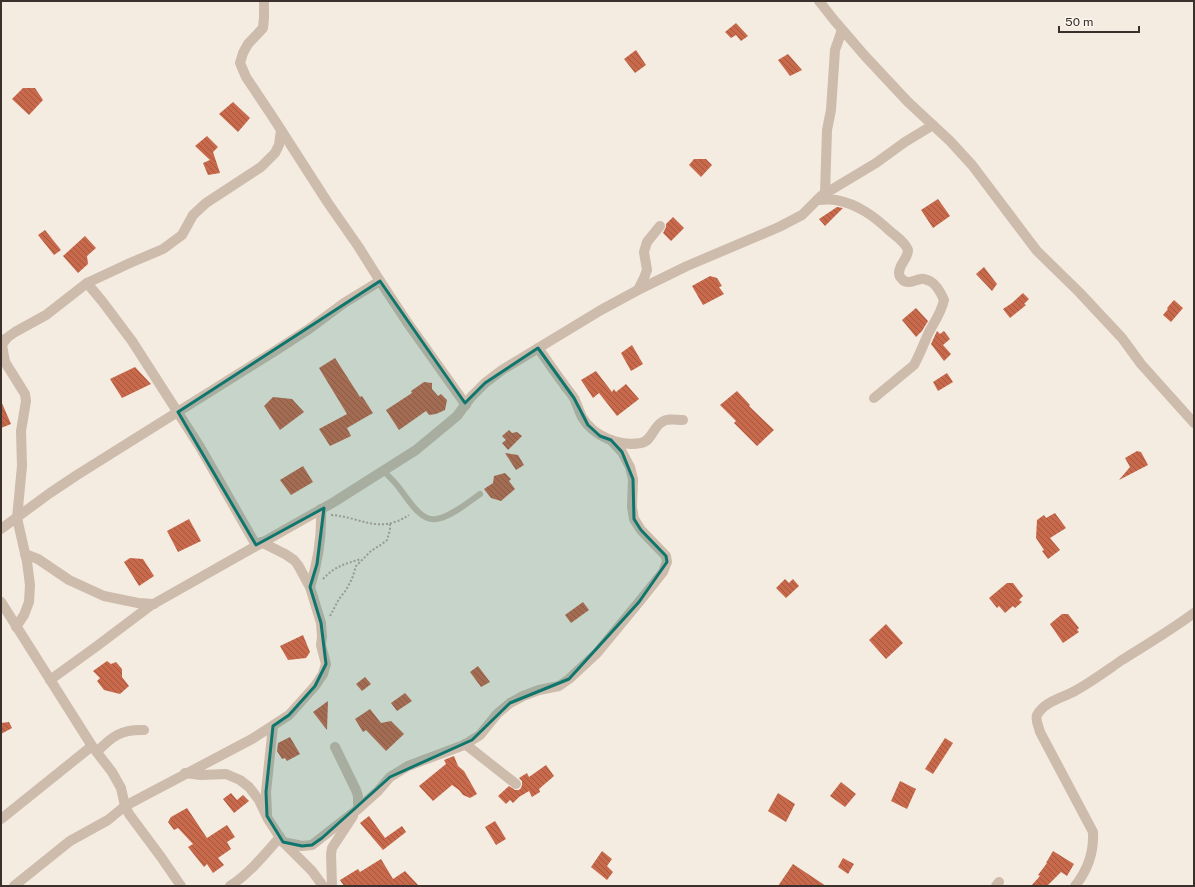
<svg xmlns="http://www.w3.org/2000/svg" width="1195" height="887" font-family="'Public Sans',sans-serif">
	<defs>
		<pattern id="building-back-hatch" width="6" height="6" patternUnits="userSpaceOnUse"><rect width="6" height="6" fill="#c8694b"/><path d="M-1 5l2 2M0 0l6 6M5-1l2 2" fill="none" stroke="#a4573f"/></pattern>
	</defs>
	<rect width="100%" height="100%" fill="#f4ebe1"/>
	<!-- building -->
	<g fill="url(#building-back-hatch)">
		<path d="M736,23L748,36L741,41L736,35L731,38L725,32Z"/>
		<path d="M636,50L646,65L635,73L624,59Z"/>
		<path d="M788,54L802,70L790,76L778,60Z"/>
		<path d="M23,88H35L43,100L29,115L12,99Z"/>
		<path d="M233,102L250,118L238,132L219,114Z"/>
		<path d="M207,136L218,147L213,152L220,173L208,175L203,163L210,160L195,146Z"/>
		<path d="M694,159H706L712,165L701,177L689,165Z"/>
		<path d="M938,199L950,216L933,228L921,210Z"/>
		<path d="M837,207L843,208L825,226L819,219Z"/>
		<path d="M673,217L684,228L671,241L663,233L666,227V224Z"/>
		<path d="M45,230L61,250L54,255L38,235Z"/>
		<path d="M85,236L96,248L87,256L88,264L78,273L63,256Z"/>
		<path d="M984,267L997,284L992,291L976,274Z"/>
		<path d="M710,276L717,278L722,286L719,287L724,294L703,305L692,286Z"/>
		<path d="M1023,293L1029,299L1024,304L1026,305L1010,318L1003,309L1012,303Z"/>
		<path d="M1174,300L1183,308L1171,322L1163,315L1168,309L1167,308Z"/>
		<path d="M916,308L928,321L922,331L916,337L902,320Z"/>
		<path d="M937,331L940,334L944,331L950,339L943,345L951,354L944,361L931,344Z"/>
		<path d="M632,345L643,364L631,371L621,353Z"/>
		<path d="M335,358L360,397L362,396L373,413L347,428L351,436L330,446L319,429L347,414L319,368Z"/>
		<path d="M135,367L151,384L122,398L110,379Z"/>
		<path d="M596,371L612,392L614,389L616,392L626,384L639,399L617,416L599,393L593,398L581,380Z"/>
		<path d="M947,373L953,382L938,391L933,382Z"/>
		<path d="M424,382L432,383V389L438,396L441,394L447,400L445,410L436,414L429,415L426,411L399,430L386,410L412,393L411,391Z"/>
		<path d="M737,391L750,405L749,406L774,430L757,446L734,423L736,421L720,405Z"/>
		<path d="M273,397L292,399L304,412L280,430L264,406Z"/>
		<path d="M1,401L11,424L1,428Z"/>
		<path d="M509,430L512,433L517,432L522,436L508,450L502,443L506,440L502,436Z"/>
		<path d="M1137,451L1141,452L1148,465L1119,480L1130,467L1125,458Z"/>
		<path d="M505,453L518,455L524,465L516,470Z"/>
		<path d="M303,466L313,482L291,495L280,480Z"/>
		<path d="M505,473L511,479L509,481L515,489L501,501L491,498L484,489L493,483L494,476Z"/>
		<path d="M1055,513L1066,528L1050,538L1060,550L1048,559L1042,551L1044,550L1036,538L1037,520L1044,515L1046,518Z"/>
		<path d="M189,519L201,541L178,552L167,531Z"/>
		<path d="M130,558L143,559L154,576L139,586L124,562Z"/>
		<path d="M785,579L789,583L793,579L799,586L786,598L776,588Z"/>
		<path d="M1007,583H1013L1023,596L1019,600L1022,602L1015,608L1013,606L1005,613L999,606L997,608L989,598Z"/>
		<path d="M583,602L589,610L571,623L565,615Z"/>
		<path d="M1062,614H1068L1079,628L1077,630L1079,632L1063,643L1050,624Z"/>
		<path d="M886,624L903,643L886,659L869,640Z"/>
		<path d="M303,635L310,652L306,658L288,660L280,646Z"/>
		<path d="M107,661L111,664L116,662L122,669V677L129,686L120,694L104,690L97,681L100,678L93,671Z"/>
		<path d="M478,666L490,682L481,687L470,672Z"/>
		<path d="M365,677L371,684L362,691L356,684Z"/>
		<path d="M405,693L412,701L397,711L391,703Z"/>
		<path d="M328,701L327,730L313,712Z"/>
		<path d="M370,709L381,723L391,721L404,734L386,751L366,730L363,732L355,719Z"/>
		<path d="M9,722L12,728L1,734V723Z"/>
		<path d="M290,737L300,754L287,761L285,758L282,759L277,751L278,743Z"/>
		<path d="M945,738L953,743L933,774L925,769Z"/>
		<path d="M454,756L458,766L464,771L477,794L470,798L463,795L459,790L452,785L433,801L419,786L446,764L444,760Z"/>
		<path d="M546,765L554,776L539,789L540,792L532,797L529,791L519,797L513,803L510,800L506,804L498,796L509,786L515,790H519L521,788L522,785V781L519,778L527,773L529,777Z"/>
		<path d="M900,781L916,789L907,809L891,801Z"/>
		<path d="M841,782L856,794L845,807L830,796Z"/>
		<path d="M231,793L237,800L243,795L249,801L234,813L223,799Z"/>
		<path d="M778,793L795,804L786,822L768,811Z"/>
		<path d="M187,808L207,838L227,825L235,837L227,842L231,849L218,858L224,865L213,873L207,864L204,867L188,847L193,844L178,828L174,830L168,822L171,817Z"/>
		<path d="M369,816L385,838L402,826L406,832L383,850L360,823Z"/>
		<path d="M495,821L506,839L496,845L485,827Z"/>
		<path d="M602,851L612,859L607,866L613,872L607,880L591,867Z"/>
		<path d="M1053,851L1074,864L1067,876L1061,872L1047,886H1031L1040,876L1038,875L1047,863H1046Z"/>
		<path d="M843,858L854,864L848,874L838,867Z"/>
		<path d="M381,859L393,879L405,871L419,886H344L340,880L358,869L360,872Z"/>
		<path d="M793,864L826,886H778Z"/>
	</g>
	<g fill="none" stroke-linecap="round" stroke-linejoin="round">
		<!-- path -->
		<g stroke="#b9a596" stroke-width="2" stroke-dasharray="2 2" stroke-linecap="butt">
			<path d="M331,515C362,517 378,535 409,515"/>
			<path d="M323,579C335,566 345,564 361,559"/>
			<path d="M330,616L339,599L346,590L352,579L356,566L371,551L382,544L387,540L390,530V523"/>
		</g>
		<!-- service -->
		<path stroke="#cdbbac" stroke-width="6" d="M383,470C387,475 392,479 396,484C406,495 419,522 436,519C449,518 469,502 480,494"/>
		<!-- minor -->
		<g stroke="#cdbbac" stroke-width="10">
			<path d="M264,1V18L263,28L248,44L243,53L240,63L246,77L274,119L328,203L358,246L380,281L407,322L466,405"/>
			<path d="M819,1L834,20L865,56L908,102L950,141L972,165L1037,251L1079,292L1122,338L1141,364L1194,423"/>
			<path d="M825,194L827,130L831,110L835,50L842,30"/>
			<path d="M817,200C823,200 830,199 836,200C858,204 875,217 891,232C897,237 905,242 908,250C908,259 899,264 899,273C899,275 899,276 901,278C907,286 914,280 921,279C923,278 927,280 930,281C937,285 941,293 944,300C941,313 935,321 929,332C924,343 920,354 914,365L874,398"/>
			<path d="M87,283L102,301L132,341L200,447L256,545"/>
			<path d="M638,290L644,278L647,270L644,252L647,242L660,226"/>
			<path d="M1,339L5,362L25,394L26,401L21,431L22,466L17,518L27,562L30,585L29,602L24,615L16,627"/>
			<path d="M2,344L8,337L15,332L46,315L87,283L130,263L163,249L182,235L193,215L206,203L261,167L275,153L279,145L281,130"/>
			<path d="M538,348C546,359 554,371 563,383C566,388 571,393 574,398C577,404 579,411 582,417C593,436 619,447 641,443C652,441 653,427 662,422C667,418 676,420 683,420"/>
			<path d="M1,529L50,493L77,475L275,351L309,329L344,303L380,281"/>
			<path d="M25,554L38,559L69,580L104,596L138,603L154,604"/>
			<path d="M310,587C318,562 322,535 321,509"/>
			<path d="M1,602L92,746L112,772L121,788L125,806L129,814L161,857L181,886"/>
			<path d="M50,680L97,646L150,606L334,502L416,450L457,416L471,397L485,383L502,370L601,310L638,290L687,266L779,227L802,215L821,196L876,163L905,142L933,125"/>
			<path d="M465,744L516,784"/>
			<path d="M335,747L356,790L358,796V809"/>
			<path d="M97,752C112,736 122,729 144,730"/>
			<path d="M185,773L201,775L226,774L240,780L249,787L259,800L268,819L283,842L312,871L323,886"/>
			<path d="M267,813L266,792L273,726"/>
			<path d="M1,819L92,746"/>
			<path d="M283,842L302,846L312,845L358,809L378,791L390,777L408,766L464,745L480,735L497,714L510,703L523,696L539,690L559,686L569,679L597,653L639,602L663,572L667,562L666,556L641,530L634,519L632,507L633,479L630,467L622,452L611,440"/>
			<path d="M14,886L70,841L108,820L125,806L252,739L289,715L315,686L323,674L326,664L321,645L322,637L321,623L310,587L298,565L294,560L285,554L261,542"/>
			<path d="M230,886C250,873 265,854 280,837"/>
			<path d="M332,886L331,854L332,848L353,816"/>
			<path d="M996,886L999,882"/>
			<path d="M1075,886C1087,871 1094,852 1093,832L1040,732C1039,727 1035,720 1037,715C1044,702 1061,698 1073,692C1090,683 1106,671 1122,660C1146,645 1171,630 1194,613"/>
		</g>
	</g>
	<!-- marked area -->
	<path fill="#0f766e" fill-opacity="0.2" stroke="#0f766e" stroke-width="3" stroke-linejoin="round" d="M380,281L465,403L485,383L538,348L574,398L588,425L600,436L611,440L622,452L633,479L634,519L641,530L666,556L667,562L639,602L569,679L510,703L472,740L390,777L322,838L312,845L302,846L283,842L267,816L266,792L273,726L289,715L315,686L326,664L321,623L310,587L317,564L324,508L256,545L178,412Z"/>
	<!-- border -->
	<rect width="1195" height="887" fill="none" stroke="#3b302b" stroke-width="4"/>
	<!-- scale -->
	<path d="M1059 26v6h80v-6" fill="none" stroke="#3b302b" stroke-width="2"/>
	<text x="1065" y="26" font-size="12" fill="#3b302b" stroke="#fbf5ee" stroke-width="3" paint-order="stroke">50 m</text>
</svg>
